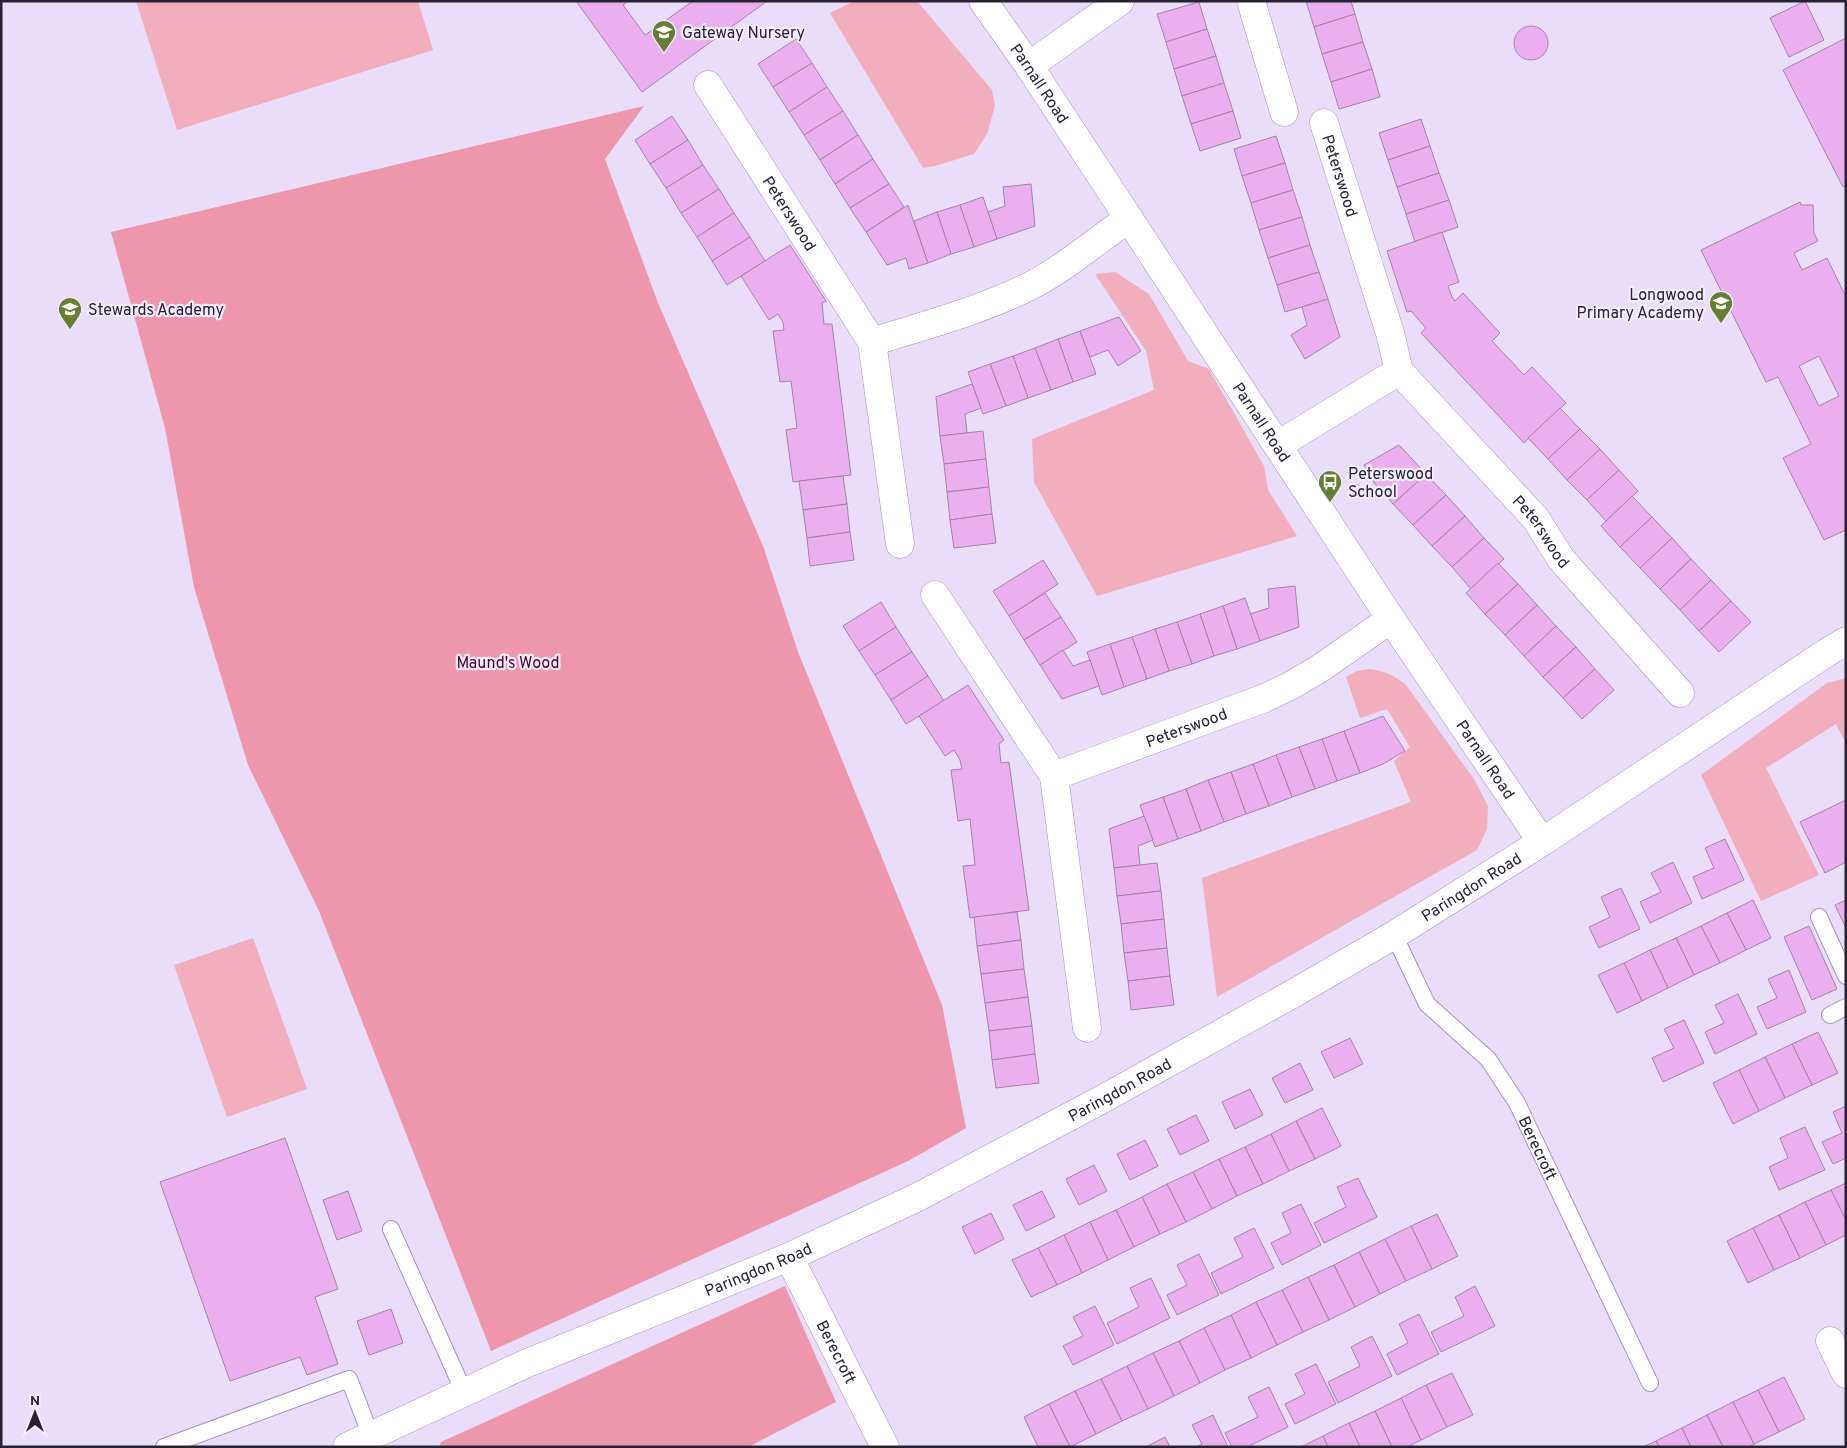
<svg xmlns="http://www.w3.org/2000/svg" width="1847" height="1448" font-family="Overpass,sans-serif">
	<rect width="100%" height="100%" fill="#e9ddf9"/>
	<!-- green -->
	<g fill="#f2aebd">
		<path d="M136,1H418L433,50L177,130Z"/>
		<path d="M854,1H917L992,90L995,106L987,134L974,154L935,166L923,168L830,13Z"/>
		<path d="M1115,272L1149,294L1188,361L1209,369L1264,466L1268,490L1297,536L1097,596L1034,482L1032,439L1154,390L1146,351L1095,274Z"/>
		<path d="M1369,669C1385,671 1394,675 1406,685L1474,779L1488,806L1487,829L1477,850L1217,997L1202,878L1411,802L1394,761L1410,747L1387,709L1360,718L1346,677L1357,671Z"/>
		<path d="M1846,678V744L1836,724L1766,768L1819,875L1761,901L1701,775L1827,683Z"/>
		<path d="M253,938L307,1089L227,1117L174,965Z"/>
	</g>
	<!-- forest -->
	<g fill="#ee96ab">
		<path d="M644,106L605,159L658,303L763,546L798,652L942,1005L966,1128L908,1161L491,1351L319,911L248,765L194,587L165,428L111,232Z"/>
		<path d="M785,1286L836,1402L748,1447H439L441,1442Z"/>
	</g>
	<!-- building -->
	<g fill="#ebafef" stroke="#a583a7" fill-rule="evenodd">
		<path d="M576,1H628L623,5L645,35L693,1H767L642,92Z"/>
		<path d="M1306,1H1351L1355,14L1314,27Z"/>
		<path d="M1805,1L1824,40L1789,57L1770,18Z"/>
		<path d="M1199,2L1207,29L1166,42L1157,14Z"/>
		<path d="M1355,14L1363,42L1322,54L1314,27Z"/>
		<circle cx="1531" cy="43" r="17"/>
		<path d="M1207,29L1216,56L1174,69L1166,42Z"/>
		<path d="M1846,38V186L1843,187L1783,70Z"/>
		<path d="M796,39L812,63L773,87L758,64Z"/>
		<path d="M1363,42L1372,69L1331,82L1322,54Z"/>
		<path d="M1216,56L1224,83L1182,96L1174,69Z"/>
		<path d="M812,63L827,87L789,112L773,87Z"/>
		<path d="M1372,69L1380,97L1339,109L1331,82Z"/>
		<path d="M1224,83L1233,111L1191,124L1182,96Z"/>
		<path d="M827,87L843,111L804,135L789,112Z"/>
		<path d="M843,111L858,135L820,160L804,135Z"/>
		<path d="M1233,111L1241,138L1200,151L1191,124Z"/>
		<path d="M672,116L688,140L650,164L635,140Z"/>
		<path d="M1421,119L1430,146L1388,160L1379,133Z"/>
		<path d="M858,135L873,159L835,184L820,160Z"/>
		<path d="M1276,136L1285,163L1242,176L1234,149Z"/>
		<path d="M688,140L703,165L666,188L650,164Z"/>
		<path d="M1430,146L1439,173L1397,187L1388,160Z"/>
		<path d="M873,159L889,184L850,208L835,184Z"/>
		<path d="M1285,163L1293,190L1251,203L1242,176Z"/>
		<path d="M703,165L719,189L681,213L666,188Z"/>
		<path d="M1439,173L1449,200L1406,214L1397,187Z"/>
		<path d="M889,184L904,207L866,232L850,208Z"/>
		<path d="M1031,184L1035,226L997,239L988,212L1005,206L1003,187Z"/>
		<path d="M719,189L734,213L697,237L681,213Z"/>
		<path d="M1293,190L1302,217L1259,230L1251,203Z"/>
		<path d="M983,197L997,239L974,247L960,205Z"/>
		<path d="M1449,200L1458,227L1415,242L1406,214Z"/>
		<path d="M1800,202L1801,205H1813L1814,233L1818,241L1794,253L1802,270L1827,258L1846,297V530L1824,540L1783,458L1811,444L1778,377L1766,382L1701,250ZM1819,356L1839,396L1819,406L1799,366Z"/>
		<path d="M908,205L928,263L909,269L906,258L887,265L866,232Z"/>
		<path d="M960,205L974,247L951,254L937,212Z"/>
		<path d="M937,212L951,254L928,263L914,221Z"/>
		<path d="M734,213L750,237L712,261L697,237Z"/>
		<path d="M1302,217L1310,245L1268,258L1259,230Z"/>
		<path d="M1442,232L1459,282L1448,286L1452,297L1455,301L1463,293L1500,333L1492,341L1524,375L1532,367L1566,403L1524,443L1421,333L1426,328L1411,311L1407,312L1387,251Z"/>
		<path d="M750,237L765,261L727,285L712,261Z"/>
		<path d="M790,245L826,301L822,303L824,324H832L851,475L793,482L786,430L797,428L791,381L780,382L773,331L784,330L783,322L778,314L769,320L741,276Z"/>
		<path d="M1310,245L1319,272L1277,285L1268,258Z"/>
		<path d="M1319,272L1328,299L1285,312L1277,285Z"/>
		<path d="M1328,299L1340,337L1305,359L1291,335L1307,325L1302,307Z"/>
		<path d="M1119,317L1141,351L1118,366L1108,350L1090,357L1080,331Z"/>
		<path d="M1080,331L1096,374L1073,382L1058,339Z"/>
		<path d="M1058,339L1073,382L1051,390L1035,348Z"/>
		<path d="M1035,348L1051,390L1028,398L1013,356Z"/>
		<path d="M1013,356L1028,398L1006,406L990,364Z"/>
		<path d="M990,364L1006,406L983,414L968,372Z"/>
		<path d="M972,384L981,408L965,414L967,433L940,436L936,397Z"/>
		<path d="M1560,408L1580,429L1548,459L1528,438Z"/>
		<path d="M1580,429L1600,449L1567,480L1548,459Z"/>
		<path d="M983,431L986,459L944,464L940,436Z"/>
		<path d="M1399,445L1426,474L1393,504L1375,484L1364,465Z"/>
		<path d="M1600,449L1619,470L1587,500L1567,480Z"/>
		<path d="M986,459L989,487L947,492L944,464Z"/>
		<path d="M1619,470L1638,491L1606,521L1587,500Z"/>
		<path d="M1426,474L1446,495L1413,525L1393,504Z"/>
		<path d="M843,476L847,504L803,510L799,481Z"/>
		<path d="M989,487L992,514L950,520L947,492Z"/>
		<path d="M1446,495L1465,516L1432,546L1413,525Z"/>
		<path d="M1632,496L1652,517L1620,547L1601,526Z"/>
		<path d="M847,504L850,532L807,538L803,510Z"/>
		<path d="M992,514L996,543L954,548L950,520Z"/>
		<path d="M1465,516L1484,538L1452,567L1432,546Z"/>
		<path d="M1652,517L1672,538L1640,568L1620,547Z"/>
		<path d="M850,532L854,560L810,566L807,538Z"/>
		<path d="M1484,538L1504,559L1471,589L1452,567Z"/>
		<path d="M1672,538L1691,559L1660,589L1640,568Z"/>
		<path d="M1691,559L1711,580L1680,610L1660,589Z"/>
		<path d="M1043,560L1058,584L1009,616L993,591Z"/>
		<path d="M1498,563L1518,584L1485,614L1466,593Z"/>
		<path d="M1711,580L1731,601L1699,631L1680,610Z"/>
		<path d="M1518,584L1537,605L1505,635L1485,614Z"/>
		<path d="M1295,586L1299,627L1260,641L1250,614L1269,608L1268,589Z"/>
		<path d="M1045,593L1061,617L1024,640L1009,616Z"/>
		<path d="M1245,598L1260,641L1237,649L1223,606Z"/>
		<path d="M1731,601L1751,622L1719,652L1699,631Z"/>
		<path d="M881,602L896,627L859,651L843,626Z"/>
		<path d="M1537,605L1556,626L1524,656L1505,635Z"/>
		<path d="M1223,606L1237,649L1214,656L1200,614Z"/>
		<path d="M1200,614L1214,656L1192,664L1177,622Z"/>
		<path d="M1061,617L1077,642L1040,665L1024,640Z"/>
		<path d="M1177,622L1192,664L1169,671L1155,629Z"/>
		<path d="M1556,626L1576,647L1543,677L1524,656Z"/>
		<path d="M896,627L912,652L875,675L859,651Z"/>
		<path d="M1155,629L1169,671L1147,679L1132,637Z"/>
		<path d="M1132,637L1147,679L1124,687L1110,644Z"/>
		<path d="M1110,644L1124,687L1102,695L1087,652Z"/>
		<path d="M1576,647L1595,669L1563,698L1543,677Z"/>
		<path d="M1063,650L1073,666L1090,660L1099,686L1062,699L1040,665Z"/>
		<path d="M912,652L928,676L891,700L875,675Z"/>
		<path d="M1595,669L1614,690L1582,719L1563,698Z"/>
		<path d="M928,676L944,701L906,724L891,700Z"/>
		<path d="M968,685L1004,740L999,744L1001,763L1009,762L1029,910L970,918L963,866L975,865L970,819L958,821L951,770L962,769L960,760L954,750L945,756L919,716Z"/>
		<path d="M1383,716L1405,751L1383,764L1360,773L1344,731Z"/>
		<path d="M1344,731L1360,773L1337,781L1322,739Z"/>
		<path d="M1322,739L1337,781L1315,789L1299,747Z"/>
		<path d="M1299,747L1315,789L1292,797L1276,755Z"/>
		<path d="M1276,755L1292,797L1269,806L1253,764Z"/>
		<path d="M1253,764L1269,806L1246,814L1231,772Z"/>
		<path d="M1231,772L1246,814L1224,822L1208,780Z"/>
		<path d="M1208,780L1224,822L1201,831L1186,789Z"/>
		<path d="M1186,789L1201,831L1178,839L1163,797Z"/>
		<path d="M1163,797L1178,839L1155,847L1140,805Z"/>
		<path d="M1846,800V862L1825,873L1800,822Z"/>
		<path d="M1144,816L1153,840L1138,846L1140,865L1114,868L1109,829Z"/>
		<path d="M1725,839L1744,880L1702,899L1693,877L1714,868L1705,848Z"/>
		<path d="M1673,862L1692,903L1650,923L1640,902L1661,892L1651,873Z"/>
		<path d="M1157,863L1161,891L1117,896L1114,868Z"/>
		<path d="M1621,888L1640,929L1599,948L1589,927L1610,917L1601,897Z"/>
		<path d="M1161,891L1164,919L1121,924L1117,896Z"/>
		<path d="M1753,900L1771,938L1746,950L1727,913Z"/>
		<path d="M1846,900V928L1835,905Z"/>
		<path d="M1017,912L1021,940L977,946L974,917Z"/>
		<path d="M1727,913L1746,950L1720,963L1701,926Z"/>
		<path d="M1164,919L1167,948L1124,953L1121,924Z"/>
		<path d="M1701,926L1720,963L1694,975L1676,938Z"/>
		<path d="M1809,926L1837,989L1812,1000L1784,937Z"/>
		<path d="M1676,938L1694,975L1668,988L1650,950Z"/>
		<path d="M1021,940L1024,969L981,974L977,946Z"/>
		<path d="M1167,948L1170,976L1128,981L1124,953Z"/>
		<path d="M1650,950L1668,988L1642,1001L1624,963Z"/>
		<path d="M1624,963L1642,1001L1617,1013L1598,975Z"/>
		<path d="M1024,969L1028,997L985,1003L981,974Z"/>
		<path d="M1789,970L1806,1012L1767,1029L1757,1007L1777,998L1768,979Z"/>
		<path d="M1170,976L1174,1005L1131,1010L1128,981Z"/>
		<path d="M1738,994L1757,1034L1715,1054L1705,1032L1724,1023L1715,1005Z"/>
		<path d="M1028,997L1032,1026L989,1031L985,1003Z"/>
		<path d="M1684,1020L1704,1063L1663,1082L1652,1058L1674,1048L1664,1029Z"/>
		<path d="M1032,1026L1035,1054L992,1060L989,1031Z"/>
		<path d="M1818,1032L1838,1073L1812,1085L1792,1044Z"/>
		<path d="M1350,1038L1363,1064L1334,1078L1321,1052Z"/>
		<path d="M1792,1044L1812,1085L1785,1098L1765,1057Z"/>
		<path d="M1035,1054L1039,1083L996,1088L992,1060Z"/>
		<path d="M1765,1057L1785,1098L1759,1111L1739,1070Z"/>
		<path d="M1300,1063L1313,1090L1285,1103L1272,1078Z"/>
		<path d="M1739,1070L1759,1111L1733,1124L1713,1083Z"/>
		<path d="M1250,1089L1263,1115L1235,1129L1222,1102Z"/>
		<path d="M1846,1106V1158L1833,1164L1822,1142L1842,1133L1833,1112Z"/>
		<path d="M1322,1108L1341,1146L1315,1159L1296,1121Z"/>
		<path d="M1196,1115L1209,1141L1180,1155L1167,1129Z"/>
		<path d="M1296,1121L1315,1159L1289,1171L1271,1134Z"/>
		<path d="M1805,1127L1825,1170L1779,1190L1769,1167L1788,1158L1780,1138Z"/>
		<path d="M1271,1134L1289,1171L1263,1184L1245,1147Z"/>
		<path d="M285,1138L338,1289L315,1297L338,1364L307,1375L300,1357L230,1381L160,1182Z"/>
		<path d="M1145,1140L1158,1166L1130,1180L1117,1154Z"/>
		<path d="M1245,1147L1263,1184L1237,1196L1219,1159Z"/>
		<path d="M1219,1159L1237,1196L1212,1209L1193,1172Z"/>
		<path d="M1094,1165L1107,1191L1079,1205L1066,1179Z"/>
		<path d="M1193,1172L1212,1209L1186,1222L1167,1184Z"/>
		<path d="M1358,1178L1377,1217L1324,1243L1314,1223L1346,1207L1337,1187Z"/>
		<path d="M1846,1183V1220L1831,1190Z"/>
		<path d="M1167,1184L1186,1222L1160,1234L1142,1197Z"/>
		<path d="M1831,1190L1846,1220V1235L1826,1245L1805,1202Z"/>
		<path d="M348,1191L362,1231L337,1240L323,1200Z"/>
		<path d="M1042,1191L1055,1217L1026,1231L1013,1205Z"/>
		<path d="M1142,1197L1160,1234L1134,1247L1116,1210Z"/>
		<path d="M1805,1202L1826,1245L1800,1258L1779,1215Z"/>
		<path d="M1301,1204L1321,1245L1282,1265L1271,1243L1291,1233L1282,1213Z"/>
		<path d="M1116,1210L1134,1247L1108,1260L1090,1222Z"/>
		<path d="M991,1213L1004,1239L975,1254L962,1227Z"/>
		<path d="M1437,1214L1458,1256L1432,1269L1411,1226Z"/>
		<path d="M1779,1215L1800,1258L1774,1270L1753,1228Z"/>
		<path d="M1090,1222L1108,1260L1082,1273L1064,1235Z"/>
		<path d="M1411,1226L1432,1269L1406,1281L1385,1239Z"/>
		<path d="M1254,1228L1274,1268L1221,1294L1211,1273L1243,1257L1234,1238Z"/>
		<path d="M1753,1228L1774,1270L1748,1283L1727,1241Z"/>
		<path d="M1064,1235L1082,1273L1057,1285L1038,1248Z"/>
		<path d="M1385,1239L1406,1281L1380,1294L1359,1252Z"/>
		<path d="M1038,1248L1057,1285L1031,1297L1012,1260Z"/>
		<path d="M1359,1252L1380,1294L1355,1307L1334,1265Z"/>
		<path d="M1199,1254L1219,1295L1177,1315L1167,1295L1187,1285L1177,1265Z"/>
		<path d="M1334,1265L1355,1307L1329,1320L1308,1277Z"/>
		<path d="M1308,1277L1329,1320L1303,1332L1282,1290Z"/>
		<path d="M1151,1278L1170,1318L1117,1344L1107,1323L1139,1307L1130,1288Z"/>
		<path d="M1475,1286L1495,1326L1441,1352L1431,1332L1464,1316L1455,1297Z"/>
		<path d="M1282,1290L1303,1332L1277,1345L1256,1302Z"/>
		<path d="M1256,1302L1277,1345L1251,1358L1231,1315Z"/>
		<path d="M1095,1306L1114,1345L1073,1365L1063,1346L1083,1336L1073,1317Z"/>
		<path d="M391,1309L403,1343L369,1355L357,1321Z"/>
		<path d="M1419,1314L1439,1354L1397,1375L1387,1354L1408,1343L1399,1324Z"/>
		<path d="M1231,1315L1251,1358L1225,1370L1204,1328Z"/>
		<path d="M1204,1328L1225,1370L1200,1383L1179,1341Z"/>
		<path d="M1372,1336L1392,1376L1338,1403L1328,1382L1360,1366L1351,1347Z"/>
		<path d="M1179,1341L1200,1383L1174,1396L1153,1353Z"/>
		<path d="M1153,1353L1174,1396L1148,1409L1127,1366Z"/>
		<path d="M1316,1364L1336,1404L1295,1424L1285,1404L1305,1394L1295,1374Z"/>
		<path d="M1127,1366L1148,1409L1122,1421L1101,1379Z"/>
		<path d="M1452,1373L1473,1415L1447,1427L1426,1385Z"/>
		<path d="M1784,1377L1805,1419L1779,1432L1758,1390Z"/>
		<path d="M1101,1379L1122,1421L1096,1434L1075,1391Z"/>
		<path d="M1426,1385L1447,1427L1421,1440L1401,1398Z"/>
		<path d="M1269,1387L1288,1427L1247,1447H1232L1225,1433L1258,1417L1248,1397Z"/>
		<path d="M1758,1390L1779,1432L1754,1444L1733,1402Z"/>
		<path d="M1075,1391L1096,1434L1070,1447L1049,1404Z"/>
		<path d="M1401,1398L1421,1440L1407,1447H1392L1375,1411Z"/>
		<path d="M1733,1402L1754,1444L1749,1447H1723L1707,1415Z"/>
		<path d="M1049,1404L1070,1447H1038L1024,1417Z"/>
		<path d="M1375,1411L1392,1447H1360L1349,1423Z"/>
		<path d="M1213,1415L1228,1447H1196L1202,1444L1192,1425Z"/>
		<path d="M1707,1415L1723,1447H1691L1682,1428Z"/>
		<path d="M1349,1423L1360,1447H1328L1323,1436Z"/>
		<path d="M1682,1428L1691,1447H1659L1656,1441Z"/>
		<path d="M1323,1436L1328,1447H1301Z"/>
		<path d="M1165,1437L1170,1447H1146Z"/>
		<path d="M1656,1441L1659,1447H1643Z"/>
	</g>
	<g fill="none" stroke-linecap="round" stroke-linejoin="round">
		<!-- service casing -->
		<g stroke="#a492bd" stroke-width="18">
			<g id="service">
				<path d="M1819,917L1846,976"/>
				<path id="s1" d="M1394,935L1427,1004L1488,1059L1517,1103L1650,1383"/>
				<path d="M1830,1015L1846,1007"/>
				<path d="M391,1229L464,1392"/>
				<path d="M164,1447L349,1379L371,1436"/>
			</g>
		</g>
		<!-- minor casing -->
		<g stroke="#a492bd" stroke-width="29">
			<g id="minor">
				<path id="s2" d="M983,1L1029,66L1391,619L1542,842"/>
				<path d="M1251,1L1284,112"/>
				<path d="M1029,66L1120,1"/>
				<path id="s3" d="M708,85L872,342C925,325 980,311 1030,286C1065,268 1096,241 1128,219"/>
				<path id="s4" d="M1324,123L1390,333L1399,371L1536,519L1561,559L1680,693"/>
				<path d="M872,342L900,544"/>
				<path d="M1278,445L1399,371"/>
				<path d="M935,595L1054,776L1087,1028"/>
				<path id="s5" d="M1054,776L1265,698L1290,686L1319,669L1391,619"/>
				<path id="s6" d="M789,1257L885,1447"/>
				<path d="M1830,1341L1846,1374"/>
				<path id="s7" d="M347,1447L525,1364L789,1257L918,1197L1099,1101L1296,992L1394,935L1542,842L1826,653L1846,641"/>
			</g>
		</g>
		<!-- service -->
		<use href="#service" stroke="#fff" stroke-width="16"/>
		<!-- minor -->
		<use href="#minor" stroke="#fff" stroke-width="28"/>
	</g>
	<!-- icons -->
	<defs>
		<g id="school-pin" transform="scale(1.25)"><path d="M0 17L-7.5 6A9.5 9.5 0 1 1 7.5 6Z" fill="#667e31" stroke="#f4ecff"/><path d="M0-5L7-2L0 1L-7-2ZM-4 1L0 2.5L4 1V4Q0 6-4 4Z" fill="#fff"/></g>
		<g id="bus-pin" transform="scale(1.25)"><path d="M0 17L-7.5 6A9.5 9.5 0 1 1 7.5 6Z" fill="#667e31" stroke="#f4ecff"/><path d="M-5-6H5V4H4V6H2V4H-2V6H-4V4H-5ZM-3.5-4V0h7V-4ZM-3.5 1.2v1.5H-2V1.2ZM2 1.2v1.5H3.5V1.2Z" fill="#fff"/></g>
	</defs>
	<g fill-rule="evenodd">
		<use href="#school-pin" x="664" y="32"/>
		<use href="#school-pin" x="1721" y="303"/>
		<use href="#school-pin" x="70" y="309"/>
		<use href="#bus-pin" x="1330" y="482"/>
	</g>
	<g text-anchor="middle" stroke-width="4.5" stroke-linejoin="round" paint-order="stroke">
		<!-- poi labels -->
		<g font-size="16" fill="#282132" stroke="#f4ecff" text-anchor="start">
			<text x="682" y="38">Gateway Nursery</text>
			<text x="1704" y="300" text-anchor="end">Longwood<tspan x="1704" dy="18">Primary Academy</tspan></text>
			<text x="88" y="315">Stewards Academy</text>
			<text x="1348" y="479">Peterswood<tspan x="1348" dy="18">School</tspan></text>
		</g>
		<!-- street labels -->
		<g font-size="16" fill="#282132" stroke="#f4ecff">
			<text dy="6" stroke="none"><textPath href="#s2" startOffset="100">Parnall Road</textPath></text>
			<text dy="6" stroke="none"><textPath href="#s4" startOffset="55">Peterswood</textPath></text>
			<text dy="6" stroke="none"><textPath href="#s3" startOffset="152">Peterswood</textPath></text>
			<text dy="6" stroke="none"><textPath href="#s2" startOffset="505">Parnall Road</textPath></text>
			<text dy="6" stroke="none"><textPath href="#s4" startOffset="474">Peterswood</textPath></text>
			<text dy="6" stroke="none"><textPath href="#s5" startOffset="141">Peterswood</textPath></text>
			<text dy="6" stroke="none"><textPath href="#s2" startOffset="910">Parnall Road</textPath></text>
			<text dy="6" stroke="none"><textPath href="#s7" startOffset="1258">Paringdon Road</textPath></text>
			<text dy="6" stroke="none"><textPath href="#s7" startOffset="852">Paringdon Road</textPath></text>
			<text dy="6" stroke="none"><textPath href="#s1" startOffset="261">Berecroft</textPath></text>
			<text dy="6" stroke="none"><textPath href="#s7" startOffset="448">Paringdon Road</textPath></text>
			<text dy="6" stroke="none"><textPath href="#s6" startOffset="106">Berecroft</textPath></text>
		</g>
		<!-- park labels -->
		<g font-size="16" fill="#510122" stroke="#f4ecff">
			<text x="508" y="668">Maund's Wood</text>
		</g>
	</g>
	<!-- border -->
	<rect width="1847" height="1448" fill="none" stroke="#282132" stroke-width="5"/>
	<!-- north arrow -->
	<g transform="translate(35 1413)" stroke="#f4ecff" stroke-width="4" paint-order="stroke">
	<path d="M0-4L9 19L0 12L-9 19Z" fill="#282132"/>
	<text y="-8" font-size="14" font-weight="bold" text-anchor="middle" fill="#282132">N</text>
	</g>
</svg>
